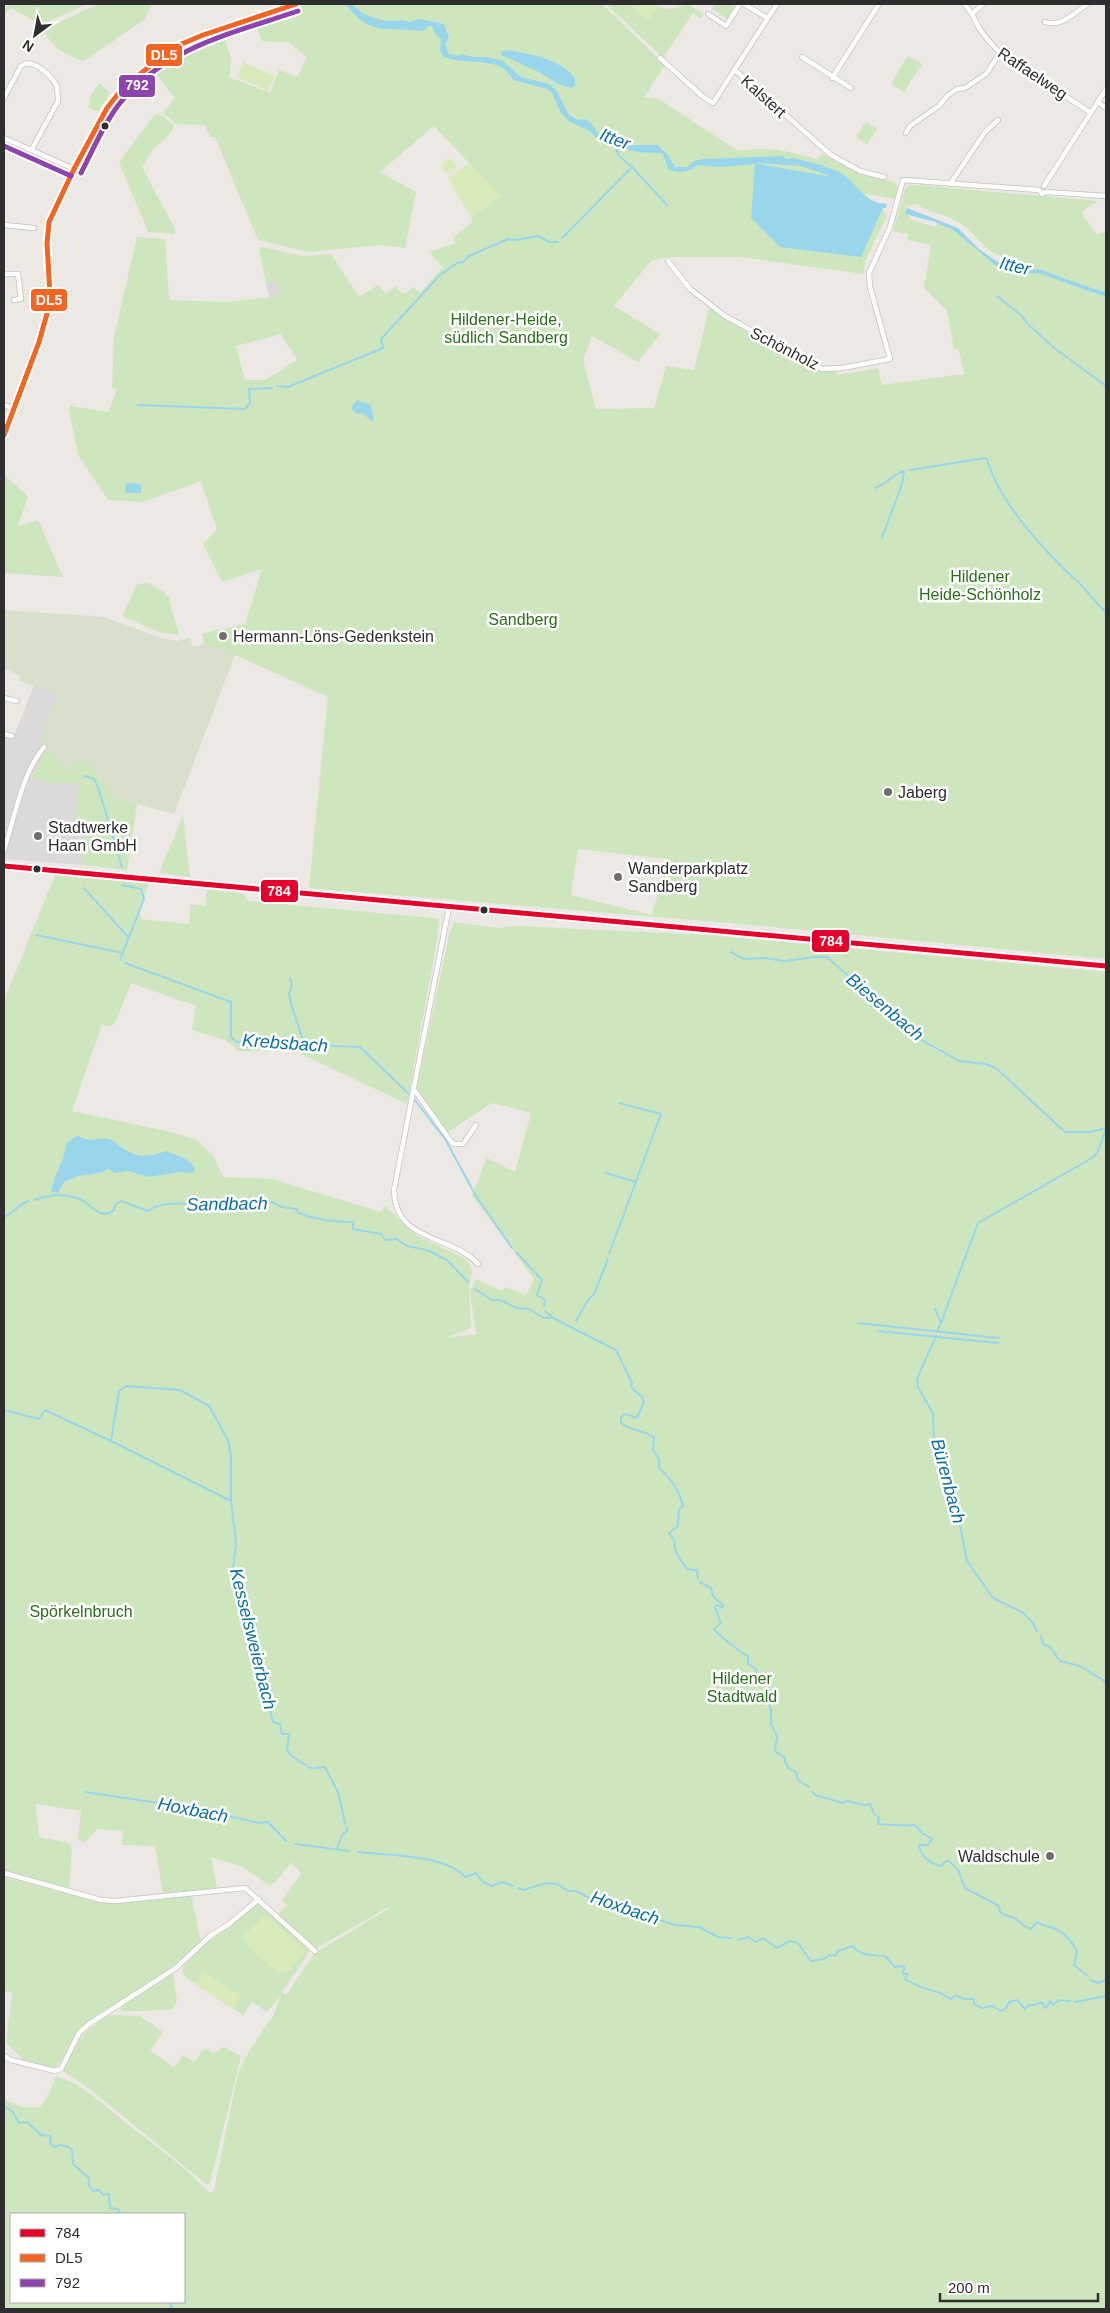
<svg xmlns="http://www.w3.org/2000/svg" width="1110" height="2313" font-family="Arial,sans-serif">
	<rect width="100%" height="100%" fill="#ece8e4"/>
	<!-- industrial -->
	<g fill="#dcd9db">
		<path d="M277,281L280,296L269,298L266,283Z"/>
		<path d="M34,685L57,695L38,743L46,749L31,778L49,783L80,782L74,835L86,837L83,865L4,859V737L13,739Z"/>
	</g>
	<!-- green -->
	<g fill="#cee6be" fill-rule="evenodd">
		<path d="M12,4H87L41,25L12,8L4,14V9Z"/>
		<path d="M98,4H152L144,20L84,61C63,55 54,48 43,30Z"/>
		<path d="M308,4H602L665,65L644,97L659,99L738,151C771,146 786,151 817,159L823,154C846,169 868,176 894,182L897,186L895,199L868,194L856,197L883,207V211L887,216L865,261L864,274L740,257H669L651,261L614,306L660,334L638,362L592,336L583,360L596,409L654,408L666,366L694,370L709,308C732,323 812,374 836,371L838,375L878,368L882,385L964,374L959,349L954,350L947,311L924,288L931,245L907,240L908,234L893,231L905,189L910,185H918L1098,201L1081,212L1096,234L1106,232V959L730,923L309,888L328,697L235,655L204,644L202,634L245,624L262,569L222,582L203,544L217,529L201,481L143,502L108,500L78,455L69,409L70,406L108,412L117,389L112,388L114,337L137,237L165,239L169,300L228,302L280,296L277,281L266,283L259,250L261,247L304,256L331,254L359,297L378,285L386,294L395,286L403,294L414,287L420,293L443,267L429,252L456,243L453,237L473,222L471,218L500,196L434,126L380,172L416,192L405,248L379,245L308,252L258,240L215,137H210L205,125L176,124L163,113L175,98L154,71L173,56L223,34L231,58L229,77L270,93L279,70L297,77L307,57L288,42L262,41L255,23ZM917,204C928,213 941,213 953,219C984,235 977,256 1021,260V272C981,267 973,236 938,223L935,227L911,220L905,210L907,206ZM281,334L297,360L265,380H245L236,346ZM578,849L667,859L652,915L571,895Z"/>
		<path d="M606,4H657C667,13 677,7 688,4L704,14L701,18L693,13L663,58Z"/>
		<path d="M715,4H730L737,8L729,20L712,9Z"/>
		<path d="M908,56L922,64L904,92L891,84Z"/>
		<path d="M99,83L110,93L98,112L88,107L90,103L89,99Z"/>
		<path d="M155,114L162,115L174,126L170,134L153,149L142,167L175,229V234L148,232L119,162Z"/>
		<path d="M866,122L877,129L867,144L856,137Z"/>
		<path d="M4,475L28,496L18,526L38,520L63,577L4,573Z"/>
		<path d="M147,583L163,591L169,598L179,635L158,632L123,616L136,585Z"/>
		<path d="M46,749L66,770L85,758L113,797L137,804L127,870L83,865L86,837L74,835L79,783H49L31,778Z"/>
		<path d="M183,816L190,877L159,873Z"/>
		<path d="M55,875L149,884L139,909L141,919L189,924L191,904L206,906L207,890L242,893L248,901L434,918L439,921L436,946L407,1104L295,1051H239L225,1040L192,1030L196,1006L131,983L116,1021L110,1027L102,1025L72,1111L166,1131L197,1140L214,1157L223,1177L272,1179L381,1212L385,1206L416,1235L466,1259L472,1270L469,1292L471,1328L446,1338L476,1334L470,1292L476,1279L502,1291L505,1287L526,1295L534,1279L472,1195L487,1158L515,1172L531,1113L492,1103L448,1132L416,1091L449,935L454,922L498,928L515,926L709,935L1106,972V2309H4V2099L21,2107H40L49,2094L56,2076C83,2084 105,2106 126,2123C155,2145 185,2167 210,2193L214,2190L238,2073L250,2050L274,2014L281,1995L267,2012L252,2002L243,2015L185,1977L182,1970L184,1965L212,1938L260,1902L310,1951L282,1992L286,1995L314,1954L388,1909L390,1906L313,1950L277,1915L287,1905L282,1900L301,1873L291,1863L294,1858L279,1878L270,1886L243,1867L211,1857L217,1888L163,1895L155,1846L122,1845L123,1831L97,1829L84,1843L78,1839L81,1811L36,1804L39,1837L69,1843L72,1848L69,1889L4,1871V1001ZM11,2214H184V2302H11Z"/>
		<path d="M4,1877L95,1901L106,1902L191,1895L201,1942L172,1968L177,2000L172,2009L146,2011H121L120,2001C106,2010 90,2019 79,2031C68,2043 66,2061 53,2069L24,2061L6,2042L12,1993L4,1991Z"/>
		<path d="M110,2015L140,2016L163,2032L150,2051L174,2067L183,2055L194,2062L205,2048L214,2053L223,2047L241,2056L210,2183L206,2184L90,2089L63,2071C75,2042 82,2031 110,2015Z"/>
	</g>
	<!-- cemetery -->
	<path fill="#d8e0cc" d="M4,610L104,617L161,638L177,641L190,638L193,647L204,644L235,655L174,814L113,797L85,758L66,770L46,749L38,743L57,695L19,680L20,676L4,668Z"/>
	<!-- pitch -->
	<g fill="#d9eabb">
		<path d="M629,4H654L659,8L648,20Z"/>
		<path d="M243,62L275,76L268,91L237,77Z"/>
		<circle cx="449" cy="166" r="7"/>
		<path d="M469,163L501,196L471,218L448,178Z"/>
		<path d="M268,1917L305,1950L304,1954L285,1973C273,1972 250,1949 243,1940V1936L263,1917Z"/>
		<path d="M203,1971L242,1996L234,2009L195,1984Z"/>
	</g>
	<!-- water -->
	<g fill="#99d6ec" fill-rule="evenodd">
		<path d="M346,4H351L364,14L381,20L394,21L402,20L410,22L419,19L444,24L449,37L445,44L449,54L457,56L462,54L473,57H488L503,61L521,77L549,84L556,90L569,115L578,120L585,119L590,122L600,136L606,139L617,140L629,145H658L668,155L675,167H687L692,162L702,159L782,156L786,159L794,158C808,162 825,165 839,172C858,182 862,203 887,204L886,208H883L861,257L780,247L751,218L755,164L719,167L698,165C688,172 680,174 668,169L663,154L660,153L636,152L599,141L590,131L570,122L561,113L552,93L547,89L513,80C502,54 464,67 443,56L440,50L441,39L436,35L432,26H428L424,31C389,27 369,37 346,4ZM757,163L801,166L833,177L758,164Z"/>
		<path d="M506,50C529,54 559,58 575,78V85L572,88L560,85L537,71L501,55L502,51Z"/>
		<path d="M907,208L958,228L979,249L996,261L1011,266L1042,270L1094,289L1106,292V297L1041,274L1011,271L995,265L953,230L935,222L905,214Z"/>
		<path d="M357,400L371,405L374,421H372L362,413L357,414L351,408Z"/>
		<path d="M126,483L141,484V493H125Z"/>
		<path d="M77,1135C92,1144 94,1137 108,1139C112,1139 117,1144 121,1147C138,1158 147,1158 166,1151C176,1155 190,1158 195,1169L193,1173L180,1172L148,1177L129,1171L115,1173L108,1169L100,1173L78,1176L64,1182L58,1193L51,1191C55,1174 64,1160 67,1143Z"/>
	</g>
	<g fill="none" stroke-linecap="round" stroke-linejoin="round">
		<!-- stream -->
		<g stroke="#99d6ec" stroke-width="2">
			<path d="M632,167L667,205"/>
			<path d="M562,238L632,167L619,156L616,149L619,146"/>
			<path d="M997,296L1022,316L1027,323L1053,347L1106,386"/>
			<path d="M277,386L288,387L383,348L381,339L440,275L457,263L463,262L469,256L508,239L515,240L538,236L549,242H558"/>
			<path d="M138,405L245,409L250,403L249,389L272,388"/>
			<path d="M910,470L985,458L987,459C999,503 1047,554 1080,584C1089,593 1096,604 1106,612"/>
			<path d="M875,488C887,484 892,475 904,471L902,484L882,538"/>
			<path d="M85,776L94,779L98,787L122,867"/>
			<path d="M84,888L129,938"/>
			<path d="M36,935L123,953"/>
			<path d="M731,952L744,959L764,958L785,961L815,957H827L920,1039L959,1061L986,1064L996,1068L1065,1132H1090L1106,1128"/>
			<path d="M120,960L144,899L141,889L122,885"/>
			<path d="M125,963L231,1002V1037L237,1042L360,1047L409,1094"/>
			<path d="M290,978L292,985L289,994L292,1007L304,1043"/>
			<path d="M414,1099L445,1139L476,1196L512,1248"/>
			<path d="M606,1173L636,1182"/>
			<path d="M34,1200C49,1195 62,1193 77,1198C91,1202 99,1222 114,1210L115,1205L121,1201L148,1211C165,1197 206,1207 227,1207C236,1206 245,1200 254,1201C260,1202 265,1203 272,1202L281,1207L297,1209L298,1213C314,1219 336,1222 353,1222V1229L381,1234L385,1240L397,1239L407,1246L427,1250L447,1260L468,1282"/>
			<path d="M4,1217C12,1214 17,1206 28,1201"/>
			<path d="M517,1253L542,1280L537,1295L545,1300L544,1306"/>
			<path d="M609,1254L661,1114L619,1103"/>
			<path d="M475,1289L492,1300H500L517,1308L529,1309L544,1318H553L616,1350L632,1383L631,1387L642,1397L644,1402L637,1418C630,1417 628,1411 621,1417V1423C631,1432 646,1429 654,1438L653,1450L659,1459V1468C669,1476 680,1492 683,1506L679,1509L678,1526L669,1533C678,1544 673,1543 676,1552C677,1555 685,1566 687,1569L697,1570L698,1579"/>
			<path d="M935,1309L941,1323L937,1331"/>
			<path d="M545,1311L553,1318"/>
			<path d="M576,1321L588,1300L594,1294L608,1259"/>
			<path d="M858,1323L999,1338"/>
			<path d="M941,1323L978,1223L1090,1159L1097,1154L1106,1129"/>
			<path d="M878,1331L998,1343"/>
			<path d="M936,1336L917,1379L918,1387L933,1413L934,1443L944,1459L945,1471L953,1488L967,1561L993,1598L1022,1612L1033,1623L1037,1631"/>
			<path d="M4,1410L39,1419L45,1410L111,1441L119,1391L126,1386L180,1390L209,1406L228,1440L231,1457V1501L236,1542L233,1569L273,1722L280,1724L282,1734H289L287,1750L293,1757L306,1765"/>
			<path d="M111,1441L231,1501"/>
			<path d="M700,1582L711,1588L713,1596L723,1605L722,1608L717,1605L715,1607L721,1623L714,1629C717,1634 741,1653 748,1656V1664L757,1670L755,1675L757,1682L765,1683L771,1692L769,1703L771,1710V1724L777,1736L775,1751L785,1758V1762L789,1769L796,1772L798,1780L809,1787"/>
			<path d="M1041,1636L1043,1644L1050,1647L1060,1661L1080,1666L1103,1680L1106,1684"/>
			<path d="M308,1767L312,1768"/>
			<path d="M315,1768L325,1767L338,1792L345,1823"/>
			<path d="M85,1792L199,1809L258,1823L268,1822L286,1841"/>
			<path d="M813,1792L815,1795L843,1803L847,1801L864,1805L870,1804L874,1814L879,1817L878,1824C892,1825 903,1826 915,1825L922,1833L932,1839L928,1845H919C920,1856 931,1864 941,1866L946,1861H949L958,1870L965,1888L999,1906L1000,1912C1005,1916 1007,1916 1012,1917C1020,1920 1023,1928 1031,1929L1037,1922C1043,1926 1047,1926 1053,1928C1065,1932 1071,1941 1077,1951L1074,1965L1088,1976"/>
			<path d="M295,1844L349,1851"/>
			<path d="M337,1849L342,1835L347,1831V1827"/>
			<path d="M358,1852C386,1855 447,1855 465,1877L476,1873L483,1882L492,1886L502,1882L513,1886"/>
			<path d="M518,1888L523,1890L546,1883L557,1884L568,1891H576L590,1898L675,1925L699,1927L718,1937L732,1938"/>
			<path d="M738,1940L748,1937L756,1942L763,1938L777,1948L790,1941L798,1943L811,1961L824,1959L829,1955L835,1956L838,1951L853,1946C860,1957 875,1954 886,1957L895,1967L904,1966L903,1974H907L905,1979C914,1986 928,1989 940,1993C944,1994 947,1998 951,1999L956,1995L964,1999H974V2004L982,2008L992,2006L1001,2011L1006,2008L1009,2002L1017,2000L1025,2009L1029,2005H1034L1042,2002L1045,2008L1048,2006L1050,2000L1053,2005L1059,2000L1070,2001"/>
			<path d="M1091,1980L1098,1983L1106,1980"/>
			<path d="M1075,2002L1106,1996"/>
			<path d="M4,2106L13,2112L19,2123L27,2122L41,2135L51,2136L50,2143L54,2147L60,2145L66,2146L72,2150L73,2164L89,2178V2185L93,2191L99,2190L103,2195L109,2194L110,2208L118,2209L121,2214"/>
			<path d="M169,2309L172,2307L169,2302"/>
		</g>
		<!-- minor casing -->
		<g stroke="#c5c4c5" stroke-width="6">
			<g id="minor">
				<path d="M744,4L767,18"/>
				<path d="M964,4C973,13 973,17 979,28C985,37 992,45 1000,53L1091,113"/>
				<path d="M973,13L983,4"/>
				<path d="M708,14L726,26L740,4"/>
				<path d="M1045,22C1061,28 1075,12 1088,4"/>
				<path d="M802,57L851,88"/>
				<path d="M660,58L702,96L713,103L777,4"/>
				<path d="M736,71L831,155L860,171L884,177"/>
				<path d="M832,78L879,4"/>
				<path d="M4,98L21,66C33,57 51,76 57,86L58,101L32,149"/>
				<path d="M1098,102L1106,108"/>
				<path d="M906,133L910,126L939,106L948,95L957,89L965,88L986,74L1000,53"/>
				<path d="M4,138L74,169"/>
				<path d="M950,184L985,132L998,120"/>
				<path d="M1044,186L1106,89"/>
				<path d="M4,225L34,228"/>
				<path d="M668,261L690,289L725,316L822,369L842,368L890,359L870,287L869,273L890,227L903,180L1039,190L1042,194L1046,192L1106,196"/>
				<path d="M4,274H18L21,299L14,300"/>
				<path d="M4,405L13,409"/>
				<path d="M4,698L17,701"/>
				<path d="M4,734L12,736"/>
				<path d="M4,850C15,817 21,775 44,747"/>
				<path d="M449,907L394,1190C395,1243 451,1234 478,1264"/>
				<path d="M413,1088L453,1144H463L476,1125"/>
				<path d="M4,1873L101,1900L115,1901L245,1888L315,1951"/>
				<path d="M4,2056L11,2060L55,2071L61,2069L79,2033L89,2024L176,1968L210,1936L229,1924L259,1899"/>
			</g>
		</g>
		<!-- secondary casing -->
		<g stroke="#c5c4c5" stroke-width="8">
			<path id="secondary" d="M4,435L39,342L48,310L50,295L47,244L49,222L74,169L107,108L122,89L172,48L203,35L296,4"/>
		</g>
		<!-- primary casing -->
		<g stroke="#c6c5c4" stroke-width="9">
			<path id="primary" d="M4,866L1106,966"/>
		</g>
		<!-- minor -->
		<use href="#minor" stroke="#fcfcfb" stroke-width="4.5"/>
		<!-- secondary -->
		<use href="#secondary" stroke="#fcfcfb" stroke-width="6"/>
		<!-- primary -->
		<use href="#primary" stroke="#e8e4d6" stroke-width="7"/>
		<!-- bus-1 casing -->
		<g stroke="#fff" stroke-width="9">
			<path id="bus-1" d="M4,866L1106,966"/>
		</g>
		<!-- bus-2 casing -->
		<g stroke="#fff" stroke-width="9">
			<path id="bus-2" d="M4,435L39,342L48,310L50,295L47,244L49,222L74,169L107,108L122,89L172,48L203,35L296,4"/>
		</g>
		<!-- bus-3 casing -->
		<g stroke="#fff" stroke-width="9">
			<g id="bus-3">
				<path d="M4,146L71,176"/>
				<path d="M81,173C93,150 104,123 120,103C166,47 233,33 298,11"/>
			</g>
		</g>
		<!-- bus-1 -->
		<use href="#bus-1" stroke="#e4002b" stroke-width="5"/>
		<!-- bus-2 -->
		<use href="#bus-2" stroke="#f26522" stroke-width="5"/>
		<!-- bus-3 -->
		<use href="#bus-3" stroke="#8e44ad" stroke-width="5"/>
	</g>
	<!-- markers -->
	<g fill="#2e2e2e" stroke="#fff" stroke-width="2">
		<circle cx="105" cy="126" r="4.5"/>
		<circle cx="37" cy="869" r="4.5"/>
		<circle cx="484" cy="910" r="4.5"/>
	</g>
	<g fill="#706f6e" stroke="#fff" stroke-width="2">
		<circle cx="223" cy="636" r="5"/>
		<circle cx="888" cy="792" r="5"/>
		<circle cx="38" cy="836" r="5"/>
		<circle cx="618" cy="877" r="5"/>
		<circle cx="1050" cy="1856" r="5"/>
	</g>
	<g text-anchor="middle" stroke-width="5" stroke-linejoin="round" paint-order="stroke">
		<!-- street labels -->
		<g font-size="16" fill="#2e2e2e" stroke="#fff">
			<text transform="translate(1033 73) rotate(34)" y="6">Raffaelweg</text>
			<text transform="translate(764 96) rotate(42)" y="6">Kalstert</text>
			<text transform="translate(785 348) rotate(27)" y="6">Schönholz</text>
		</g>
		<!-- park labels -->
		<g font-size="16" fill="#2c6e1b" stroke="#fff">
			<text x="506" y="325">Hildener-Heide,<tspan x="506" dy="18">südlich Sandberg</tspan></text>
			<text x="980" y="582">Hildener<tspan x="980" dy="18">Heide-Schönholz</tspan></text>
			<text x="523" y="625">Sandberg</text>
			<text x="81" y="1617">Spörkelnbruch</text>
			<text x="742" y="1684">Hildener<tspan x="742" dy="18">Stadtwald</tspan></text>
		</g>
		<!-- poi labels -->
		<g font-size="16" fill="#2e2e2e" stroke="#fff" text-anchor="start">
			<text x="233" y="642">Hermann-Löns-Gedenkstein</text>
			<text x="898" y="798">Jaberg</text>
			<text x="48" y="833">Stadtwerke<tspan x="48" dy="18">Haan GmbH</tspan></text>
			<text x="628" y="874">Wanderparkplatz<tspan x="628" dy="18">Sandberg</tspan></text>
			<text x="1040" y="1862" text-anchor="end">Waldschule</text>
		</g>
		<!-- water labels -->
		<g font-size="18" font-style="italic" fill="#0d6fa3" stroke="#fff">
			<text transform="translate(615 139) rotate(21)" y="6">Itter</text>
			<text transform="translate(1015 266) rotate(13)" y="6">Itter</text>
			<text transform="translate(885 1007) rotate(40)" y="6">Biesenbach</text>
			<text transform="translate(285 1043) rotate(4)" y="6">Krebsbach</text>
			<text transform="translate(227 1204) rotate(-1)" y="6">Sandbach</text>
			<text transform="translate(948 1481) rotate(75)" y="6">Bürenbach</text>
			<text transform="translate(253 1639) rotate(76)" y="6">Kesselsweierbach</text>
			<text transform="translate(193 1810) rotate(11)" y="6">Hoxbach</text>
			<text transform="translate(625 1908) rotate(19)" y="6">Hoxbach</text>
		</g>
	</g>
	<g stroke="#fff" stroke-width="2">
		<rect x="145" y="43" width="38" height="24" rx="5" fill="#f26522"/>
		<rect x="118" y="74" width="38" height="24" rx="5" fill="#8e44ad"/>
		<rect x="30" y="288" width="38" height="24" rx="5" fill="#f26522"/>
		<rect x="260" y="879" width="39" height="24" rx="5" fill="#e4002b"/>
		<rect x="811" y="929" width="39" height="24" rx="5" fill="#e4002b"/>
	</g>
	<g font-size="14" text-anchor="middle" font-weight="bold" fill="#fff">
		<text x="164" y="60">DL5</text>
		<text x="137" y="90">792</text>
		<text x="49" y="305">DL5</text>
		<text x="279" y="896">784</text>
		<text x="831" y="946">784</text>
	</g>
	<!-- border -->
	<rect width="1110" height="2313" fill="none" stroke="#2e2e2e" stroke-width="10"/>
	<!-- legend -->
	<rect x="10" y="2213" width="175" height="90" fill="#ffffff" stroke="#ababab"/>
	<rect x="20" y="2229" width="25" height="8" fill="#e4002b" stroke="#ababab"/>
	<text x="55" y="2238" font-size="15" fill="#2e2e2e">784</text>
	<rect x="20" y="2254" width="25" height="8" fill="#f26522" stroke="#ababab"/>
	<text x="55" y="2263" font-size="15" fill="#2e2e2e">DL5</text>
	<rect x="20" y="2279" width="25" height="8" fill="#8e44ad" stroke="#ababab"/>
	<text x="55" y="2288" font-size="15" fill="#2e2e2e">792</text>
	<!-- north arrow -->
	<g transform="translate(35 35) rotate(212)" stroke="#ffffff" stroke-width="4" paint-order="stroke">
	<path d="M0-4L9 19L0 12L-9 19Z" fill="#2e2e2e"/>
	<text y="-8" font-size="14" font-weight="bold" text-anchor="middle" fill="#2e2e2e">N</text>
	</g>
	<!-- scale -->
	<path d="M940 2293v8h158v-8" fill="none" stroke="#2e2e2e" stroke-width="2.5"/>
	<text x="948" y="2293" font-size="15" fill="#2e2e2e" stroke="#ffffff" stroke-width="4" paint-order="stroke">200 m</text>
</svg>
